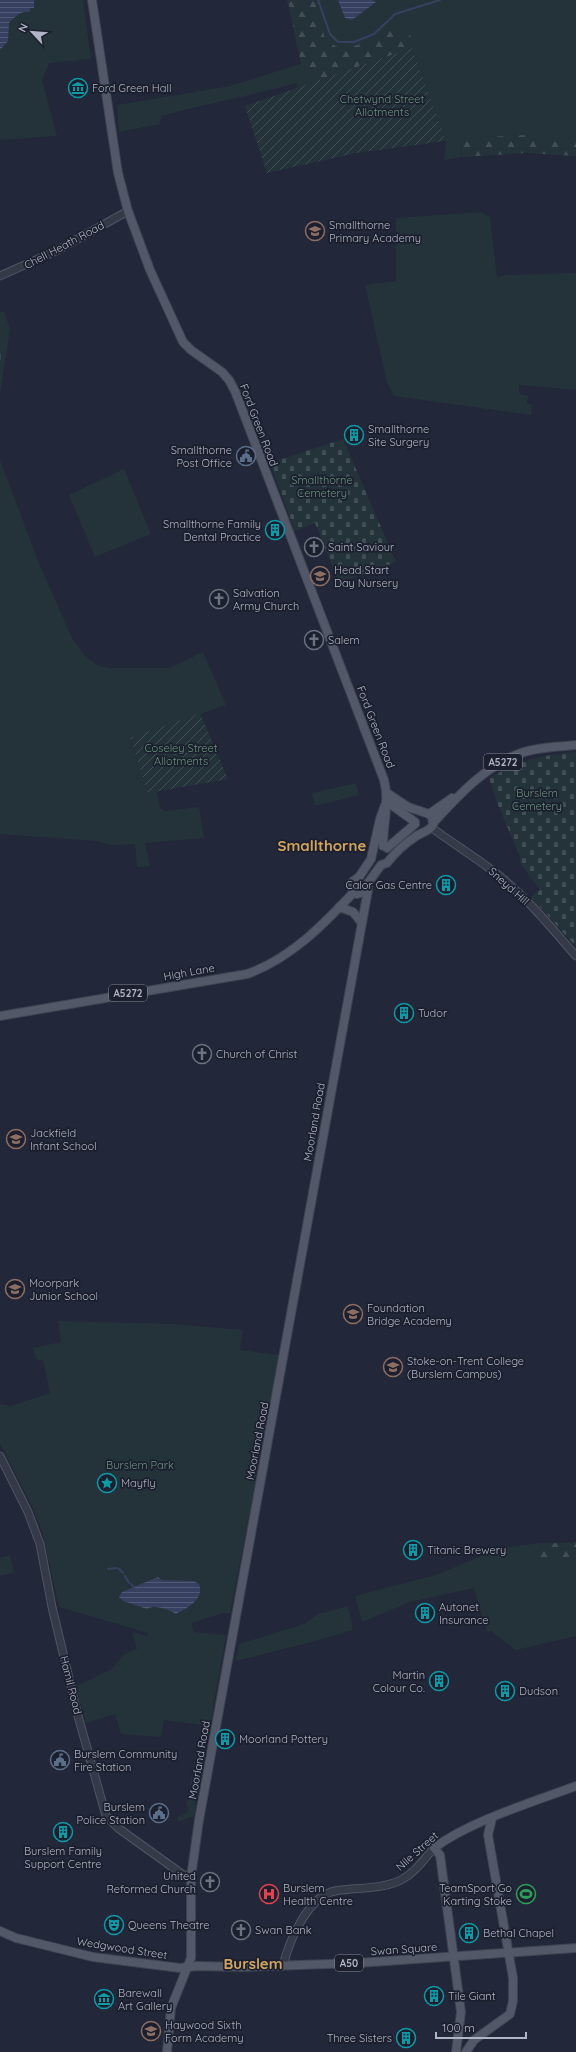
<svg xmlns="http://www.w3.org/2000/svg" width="576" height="2052" font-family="Quicksand,sans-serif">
	<defs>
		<pattern id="forest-firs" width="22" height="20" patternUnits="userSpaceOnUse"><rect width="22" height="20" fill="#24333a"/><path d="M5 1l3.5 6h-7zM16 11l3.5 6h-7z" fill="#414e55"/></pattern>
		<pattern id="cemetery-stones" width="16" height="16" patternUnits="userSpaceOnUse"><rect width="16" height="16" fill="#24333a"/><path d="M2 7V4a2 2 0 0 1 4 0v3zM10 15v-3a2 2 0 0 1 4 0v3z" fill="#414e55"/></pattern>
		<pattern id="garden-furrows" width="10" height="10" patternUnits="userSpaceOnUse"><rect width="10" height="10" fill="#24333a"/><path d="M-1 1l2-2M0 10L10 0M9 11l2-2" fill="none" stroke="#414e55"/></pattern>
		<pattern id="water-rules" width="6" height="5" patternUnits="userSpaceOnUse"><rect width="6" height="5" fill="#364060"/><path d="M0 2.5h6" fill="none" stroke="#515975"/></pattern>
	</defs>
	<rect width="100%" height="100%" fill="#222739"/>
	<!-- green -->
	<g fill="#24333a">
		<path d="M0,0H83L91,59L49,63L42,80L57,136L0,140Z"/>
		<path d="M287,0H576V137L538,140L526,135L461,138L460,141L461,157L444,160L446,141L412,48L298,89L296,83C252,96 206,103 162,116L159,124L119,132L117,105L230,86L301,64Z"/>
		<path d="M481,212L490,217L497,278L505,275L576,273V390L519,385L520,394L528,396L527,403L532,405L531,415L394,396L387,383L365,285L396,281V218Z"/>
		<path d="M4,311L10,329L0,394V312Z"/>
		<path d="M0,460L38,561L72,638L85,656L99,666L109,668H170L203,652L226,705L130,739L148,792H157L160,808L165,811L199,807L204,838L145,843L150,866L137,867L135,844L111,845L96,841L0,834Z"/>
		<path d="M124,469L151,534L95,557L69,495Z"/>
		<path d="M356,783L359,795L315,806L312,793Z"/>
		<path d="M58,1321L173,1324L243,1330L240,1350L280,1355L230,1613H223L192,1623L193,1632L226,1635L210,1726L164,1720L161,1737L121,1734L115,1714L86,1723L76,1687L112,1669L123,1655L137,1649L132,1632L148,1636V1633L59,1607L42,1531L33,1508L0,1444V1404L11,1406L50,1393L43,1361L36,1359L33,1348L61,1342Z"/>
		<path d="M576,1542V1636L516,1650L491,1631L487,1632L474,1588L410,1602L362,1622L355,1596L436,1575L500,1548L541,1543L551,1545Z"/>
		<path d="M10,1555L14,1573L0,1576V1558Z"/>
		<path d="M348,1606L353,1630L315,1641L236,1661L239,1644L304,1624L318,1614Z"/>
		<path d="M192,1769L202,1770L199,1787L194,1790L193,1797L196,1802L194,1816L178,1822V1817L187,1813L189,1809L186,1804L190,1792L191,1778L195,1775Z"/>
	</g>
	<!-- forest -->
	<g fill="url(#forest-firs)">
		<path d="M288,0H321L324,8L320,17L325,40L339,48L354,46L375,39L396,19V30L400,36L410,35L413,42L412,48L317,81L301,64Z"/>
		<path d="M526,135L538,140L576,137V156L525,153L462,157L460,141L461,138Z"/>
		<path d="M576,1542V1557H557L537,1561L536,1544Z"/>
	</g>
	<!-- cemetery -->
	<g fill="url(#cemetery-stones)">
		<path d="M343,439L396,562L339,583L315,523L295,531L270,463Z"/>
		<path d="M576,752V947L531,897L540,890L520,863V857L498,805L489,778C521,761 539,755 576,752Z"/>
	</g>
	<!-- garden -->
	<g fill="url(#garden-furrows)">
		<path d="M412,48L446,141L356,153L267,173L245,106Z"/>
		<path d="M200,713L228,779L148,793L130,738Z"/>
	</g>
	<!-- water -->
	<g fill="url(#water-rules)">
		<path d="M0,0H34V8H30V12C21,10 15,17 9,23L8,41L0,50Z"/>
		<path d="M338,0H372L376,2L352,20L345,18Z"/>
		<path d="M158,1577L162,1580L194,1581L199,1584C205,1599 187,1608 176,1614C169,1610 156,1604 147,1609L123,1601L119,1597L122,1592Z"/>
	</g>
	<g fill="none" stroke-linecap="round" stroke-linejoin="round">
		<!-- stream -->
		<g stroke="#364060" stroke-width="2">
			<path d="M318,0L330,34L338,42H354L374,34L395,14L440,0"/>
			<path d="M0,354V359"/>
			<path d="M108,1569L117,1568"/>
			<path d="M119,1569L123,1573"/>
			<path d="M125,1576L129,1583"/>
			<path d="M131,1584L134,1587"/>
		</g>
		<!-- minor casing -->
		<g stroke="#505464" stroke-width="9">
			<g id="minor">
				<path d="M0,276L56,251L128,211"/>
				<path d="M432,828C455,845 480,860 502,878C530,901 552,929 576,956"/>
				<path d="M0,1456L28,1512L40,1544L52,1607L78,1716L106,1816L118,1828L182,1874L191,1877"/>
				<path d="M283,1966C289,1941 308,1896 335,1891C357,1887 380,1890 401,1880C415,1873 424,1859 434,1848"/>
			</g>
		</g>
		<!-- major casing -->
		<g stroke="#3e4352" stroke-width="10">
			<g id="major">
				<path d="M92,0L118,173L128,211L150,270L183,342L191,350L222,372L229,380L235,391L384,780C390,803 383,823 383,846"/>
				<path d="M386,801L415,822"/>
				<path d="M385,805L380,819L371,859L359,877L352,882V889L357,894L367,891L368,883L381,865L387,863C394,854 404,844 415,837C421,832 429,832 433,825L432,817L429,814L408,807L387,793"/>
				<path d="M429,814L452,798"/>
				<path d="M434,822C459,795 485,766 521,753C538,747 558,747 576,745"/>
				<path d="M387,848L415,824"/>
				<path d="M339,907L353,912L361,922"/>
				<path d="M0,1016L247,974C290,959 323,925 354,892"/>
				<path d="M0,1931L16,1938L93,1957L180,1968L197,1966L243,1967L358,1963L576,1948"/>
				<path d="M167,2052L171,2008L191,1958V1877L199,1820L368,890"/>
				<path d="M456,2052L461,2012L440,1855L434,1848C470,1821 533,1802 576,1786"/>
				<path d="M466,2052L474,2040L510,2014L513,2001V1978L488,1835L492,1818"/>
			</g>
		</g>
		<!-- minor -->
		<use href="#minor" stroke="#353a49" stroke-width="7"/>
		<!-- major -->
		<use href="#major" stroke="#535869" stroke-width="8"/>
	</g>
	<!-- icons -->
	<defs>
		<g id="museum-ring" transform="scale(1)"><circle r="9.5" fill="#1b1f2e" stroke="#0f9aa8" stroke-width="1.5"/><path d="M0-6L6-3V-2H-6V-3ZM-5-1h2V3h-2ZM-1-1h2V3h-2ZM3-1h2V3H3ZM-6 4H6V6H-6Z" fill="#0f9aa8"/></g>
		<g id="school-ring" transform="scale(1)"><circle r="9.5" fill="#1b1f2e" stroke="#8d6e63" stroke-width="1.5"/><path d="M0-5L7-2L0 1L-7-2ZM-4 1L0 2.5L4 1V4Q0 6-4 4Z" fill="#8d6e63"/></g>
		<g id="building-ring" transform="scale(1)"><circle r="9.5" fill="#1b1f2e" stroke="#0f9aa8" stroke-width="1.5"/><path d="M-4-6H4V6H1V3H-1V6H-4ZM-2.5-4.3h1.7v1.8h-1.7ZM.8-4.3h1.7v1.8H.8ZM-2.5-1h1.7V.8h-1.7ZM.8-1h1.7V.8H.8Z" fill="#0f9aa8"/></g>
		<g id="civic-ring" transform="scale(1)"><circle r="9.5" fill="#1b1f2e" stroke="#5c6f8a" stroke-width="1.5"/><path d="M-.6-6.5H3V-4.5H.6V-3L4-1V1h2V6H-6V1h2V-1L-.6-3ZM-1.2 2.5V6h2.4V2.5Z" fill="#5c6f8a"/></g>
		<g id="church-ring" transform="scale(1)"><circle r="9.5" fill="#1b1f2e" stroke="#6b7280" stroke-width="1.5"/><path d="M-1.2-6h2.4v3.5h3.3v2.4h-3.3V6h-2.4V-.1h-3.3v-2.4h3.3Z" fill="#6b7280"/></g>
		<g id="university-ring" transform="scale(1)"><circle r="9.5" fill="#1b1f2e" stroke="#8d6e63" stroke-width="1.5"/><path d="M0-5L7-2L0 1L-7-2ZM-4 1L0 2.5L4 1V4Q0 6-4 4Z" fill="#8d6e63"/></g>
		<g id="sight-ring" transform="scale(1)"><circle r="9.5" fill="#1b1f2e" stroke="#0f9aa8" stroke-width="1.5"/><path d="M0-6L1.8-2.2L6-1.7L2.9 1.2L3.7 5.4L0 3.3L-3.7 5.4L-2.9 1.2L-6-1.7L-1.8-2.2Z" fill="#0f9aa8"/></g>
		<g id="hospital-ring" transform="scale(1)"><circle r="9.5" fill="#1b1f2e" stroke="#e0444e" stroke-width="1.5"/><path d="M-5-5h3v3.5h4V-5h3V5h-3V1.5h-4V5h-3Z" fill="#e0444e"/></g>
		<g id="stadium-ring" transform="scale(1)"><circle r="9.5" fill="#1b1f2e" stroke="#2e9e5b" stroke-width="1.5"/><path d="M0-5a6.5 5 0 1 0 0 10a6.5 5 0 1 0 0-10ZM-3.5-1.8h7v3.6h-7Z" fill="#2e9e5b"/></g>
		<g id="theatre-ring" transform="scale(1)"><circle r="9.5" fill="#1b1f2e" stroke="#0f9aa8" stroke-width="1.5"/><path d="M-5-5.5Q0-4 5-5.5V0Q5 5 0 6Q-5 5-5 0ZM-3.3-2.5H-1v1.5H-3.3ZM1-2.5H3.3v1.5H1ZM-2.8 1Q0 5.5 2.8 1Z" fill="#0f9aa8"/></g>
	</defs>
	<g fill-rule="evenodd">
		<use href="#museum-ring" x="78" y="88"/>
		<use href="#school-ring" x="315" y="231"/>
		<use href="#building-ring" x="354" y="435"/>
		<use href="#civic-ring" x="246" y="456"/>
		<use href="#building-ring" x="275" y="530"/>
		<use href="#church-ring" x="314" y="547"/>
		<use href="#school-ring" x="320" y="576"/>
		<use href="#church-ring" x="219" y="599"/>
		<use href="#church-ring" x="314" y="640"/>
		<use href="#building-ring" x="446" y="885"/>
		<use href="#building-ring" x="404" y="1013"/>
		<use href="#church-ring" x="202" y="1054"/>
		<use href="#school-ring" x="16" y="1139"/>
		<use href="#school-ring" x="15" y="1289"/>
		<use href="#school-ring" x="353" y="1314"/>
		<use href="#university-ring" x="393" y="1367"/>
		<use href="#sight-ring" x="107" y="1483"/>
		<use href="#building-ring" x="413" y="1550"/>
		<use href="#building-ring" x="425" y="1613"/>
		<use href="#building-ring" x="439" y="1681"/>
		<use href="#building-ring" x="505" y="1691"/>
		<use href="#building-ring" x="225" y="1739"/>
		<use href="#civic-ring" x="60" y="1760"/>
		<use href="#civic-ring" x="159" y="1813"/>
		<use href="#building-ring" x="63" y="1832"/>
		<use href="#church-ring" x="210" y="1882"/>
		<use href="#hospital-ring" x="269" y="1894"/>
		<use href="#stadium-ring" x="526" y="1894"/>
		<use href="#theatre-ring" x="114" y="1925"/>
		<use href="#church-ring" x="241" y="1930"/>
		<use href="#building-ring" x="469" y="1933"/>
		<use href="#building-ring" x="434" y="1996"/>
		<use href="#museum-ring" x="104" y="1999"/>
		<use href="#school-ring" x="151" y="2031"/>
		<use href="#building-ring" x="406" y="2038"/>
	</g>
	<g text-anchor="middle" stroke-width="3.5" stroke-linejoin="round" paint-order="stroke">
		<!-- shield labels -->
		<g fill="#1b1f2e" stroke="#838798" stroke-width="1">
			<rect x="484" y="754" width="38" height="16" rx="3"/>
			<rect x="109" y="985" width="38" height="16" rx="3"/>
			<rect x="335" y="1955" width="28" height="16" rx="3"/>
		</g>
		<g font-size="10" font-weight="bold" fill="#b0b4c5">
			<text x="503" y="766">A5272</text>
			<text x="128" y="997">A5272</text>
			<text x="349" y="1967">A50</text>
		</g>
		<!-- poi labels -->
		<g font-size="11" fill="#b0b4c5" stroke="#1b1f2e" text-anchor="start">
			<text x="92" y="92">Ford Green Hall</text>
			<text x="329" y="229">Smallthorne<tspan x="329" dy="13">Primary Academy</tspan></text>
			<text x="368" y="433">Smallthorne<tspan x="368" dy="13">Site Surgery</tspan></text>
			<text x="232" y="454" text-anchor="end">Smallthorne<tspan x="232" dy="13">Post Office</tspan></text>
			<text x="261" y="528" text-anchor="end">Smallthorne Family<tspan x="261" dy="13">Dental Practice</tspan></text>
			<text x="328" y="551">Saint Saviour</text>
			<text x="334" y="574">Head Start<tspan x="334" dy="13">Day Nursery</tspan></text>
			<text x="233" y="597">Salvation<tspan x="233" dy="13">Army Church</tspan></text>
			<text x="328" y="644">Salem</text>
			<text x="432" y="889" text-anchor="end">Calor Gas Centre</text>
			<text x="418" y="1017">Tudor</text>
			<text x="216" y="1058">Church of Christ</text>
			<text x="30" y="1137">Jackfield<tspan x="30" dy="13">Infant School</tspan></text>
			<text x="29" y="1287">Moorpark<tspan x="29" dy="13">Junior School</tspan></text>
			<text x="367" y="1312">Foundation<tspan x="367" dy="13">Bridge Academy</tspan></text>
			<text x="407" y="1365">Stoke-on-Trent College<tspan x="407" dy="13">(Burslem Campus)</tspan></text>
			<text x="121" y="1487">Mayfly</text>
			<text x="427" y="1554">Titanic Brewery</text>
			<text x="439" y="1611">Autonet<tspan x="439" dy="13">Insurance</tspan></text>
			<text x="425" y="1679" text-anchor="end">Martin<tspan x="425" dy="13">Colour Co.</tspan></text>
			<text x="519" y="1695">Dudson</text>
			<text x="239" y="1743">Moorland Pottery</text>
			<text x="74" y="1758">Burslem Community<tspan x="74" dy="13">Fire Station</tspan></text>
			<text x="145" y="1811" text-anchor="end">Burslem<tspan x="145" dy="13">Police Station</tspan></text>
			<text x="63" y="1855" text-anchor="middle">Burslem Family<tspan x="63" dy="13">Support Centre</tspan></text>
			<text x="196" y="1880" text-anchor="end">United<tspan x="196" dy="13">Reformed Church</tspan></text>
			<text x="283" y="1892">Burslem<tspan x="283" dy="13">Health Centre</tspan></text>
			<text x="512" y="1892" text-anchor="end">TeamSport Go<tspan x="512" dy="13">Karting Stoke</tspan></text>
			<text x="128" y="1929">Queens Theatre</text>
			<text x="255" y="1934">Swan Bank</text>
			<text x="483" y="1937">Bethal Chapel</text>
			<text x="118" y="1997">Barewall<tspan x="118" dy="13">Art Gallery</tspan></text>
			<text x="448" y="2000">Tile Giant</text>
			<text x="165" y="2029">Haywood Sixth<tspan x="165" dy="13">Form Academy</tspan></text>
			<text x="392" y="2042" text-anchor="end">Three Sisters</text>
		</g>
		<!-- park labels -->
		<g font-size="11" fill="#68957b" stroke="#1b1f2e">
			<text x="382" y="103">Chetwynd Street<tspan x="382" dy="13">Allotments</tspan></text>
			<text x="322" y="484">Smallthorne<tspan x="322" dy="13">Cemetery</tspan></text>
			<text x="181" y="752">Coseley Street<tspan x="181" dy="13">Allotments</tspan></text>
			<text x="537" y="797">Burslem<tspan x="537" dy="13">Cemetery</tspan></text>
			<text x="140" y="1469">Burslem Park</text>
		</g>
		<!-- street labels -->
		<g font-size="11" fill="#b0b4c5" stroke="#1b1f2e">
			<text transform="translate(64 245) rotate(-28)" y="4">Chell Heath Road</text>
			<text transform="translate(259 425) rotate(69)" y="4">Ford Green Road</text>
			<text transform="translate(376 727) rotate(69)" y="4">Ford Green Road</text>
			<text transform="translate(509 886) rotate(42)" y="4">Sneyd Hill</text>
			<text transform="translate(189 972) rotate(-10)" y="4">High Lane</text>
			<text transform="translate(314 1122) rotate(-80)" y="4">Moorland Road</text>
			<text transform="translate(257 1441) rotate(-79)" y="4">Moorland Road</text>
			<text transform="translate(71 1685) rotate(76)" y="4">Hamil Road</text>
			<text transform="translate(199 1760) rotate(-80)" y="4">Moorland Road</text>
			<text transform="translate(417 1851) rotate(-42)" y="4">Nile Street</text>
			<text transform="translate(122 1948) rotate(9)" y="4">Wedgwood Street</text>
			<text transform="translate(404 1949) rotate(-4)" y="4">Swan Square</text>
		</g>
		<!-- district labels -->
		<g font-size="15" font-weight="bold" fill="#d1a55f" stroke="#1b1f2e">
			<text x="322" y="851">Smallthorne</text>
			<text x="253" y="1969">Burslem</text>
		</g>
	</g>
	<!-- north arrow -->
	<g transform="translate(32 32) rotate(296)" stroke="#1b1f2e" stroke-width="3" paint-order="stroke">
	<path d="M0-3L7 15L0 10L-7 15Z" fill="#b0b4c5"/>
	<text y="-6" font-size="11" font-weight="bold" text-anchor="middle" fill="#b0b4c5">N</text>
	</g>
	<!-- scale -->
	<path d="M436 2032v6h90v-6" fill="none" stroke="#b0b4c5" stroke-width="2"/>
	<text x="442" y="2032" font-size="12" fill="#b0b4c5" stroke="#1b1f2e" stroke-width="3" paint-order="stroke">100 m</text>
</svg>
